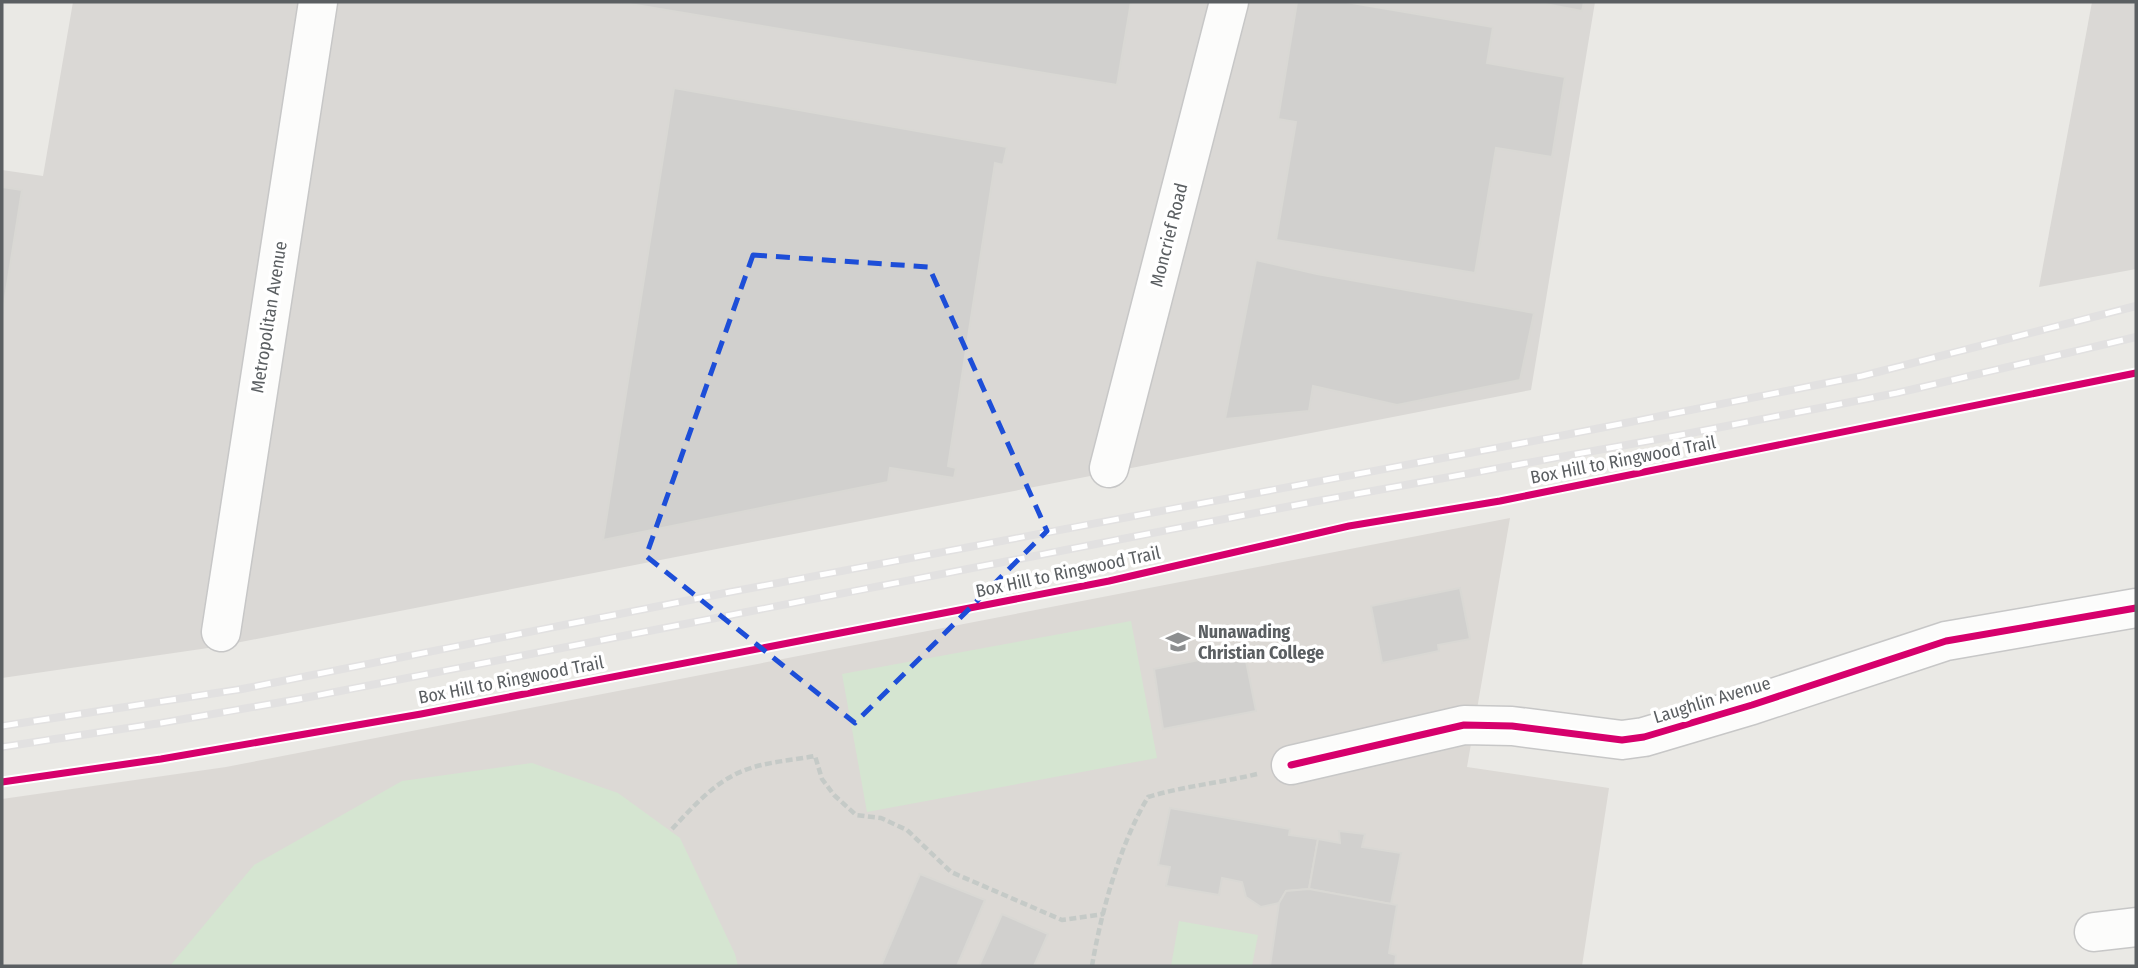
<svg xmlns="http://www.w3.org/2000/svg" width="2138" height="968" font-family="'Fira Sans Condensed',sans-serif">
	<rect width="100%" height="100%" fill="#eae9e5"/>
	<!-- industrial -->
	<g fill="#dad8d5">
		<path d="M73,2H1595L1531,390L215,647L2,678V170L43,176Z"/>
		<path d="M2092,2H2136V269L2039,287Z"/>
	</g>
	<!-- education -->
	<path fill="#dcd9d5" d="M1510,518L1467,767L1609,788L1582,966H2V799L226,767Z"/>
	<!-- green -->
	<g fill="#d5e5d1">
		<path d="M1131,621L1157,758L867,812L842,674Z"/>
		<path d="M532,763L618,793L680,838L735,954L738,966H170L254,865L402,781Z"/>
		<path d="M1179,921L1258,935L1252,966H1171Z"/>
	</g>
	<!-- building -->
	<g fill="#d1d0ce" stroke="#d9d8d4" stroke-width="2">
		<path d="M618,2H1131L1117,85Z"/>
		<path d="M1297,2H1346L1493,27L1487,63L1565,77L1552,157L1496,148L1475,273L1276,240L1296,122L1278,119Z"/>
		<path d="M1535,2H1584L1582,11Z"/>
		<path d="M674,88L1007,147L1003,165L995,163L948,466L956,468L954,478L890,468L888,482L603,540Z"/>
		<path d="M2,187L22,190L2,317Z"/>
		<path d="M1256,260L1317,274L1534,313L1520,380L1397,405L1313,386L1309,411L1225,419Z"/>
		<path d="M1460,588L1470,639L1438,645L1439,651L1382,663L1371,606Z"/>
		<path d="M1244,651L1256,711L1163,729L1154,669Z"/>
		<path d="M1170,808L1290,829L1289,835L1318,839L1309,889L1286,891L1279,903L1261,907L1246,897L1242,882L1222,878L1219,895L1166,886L1170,867L1158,865Z"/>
		<path d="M1339,831L1365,834L1362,847L1401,853L1391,904L1309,889L1318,839L1340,843Z"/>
		<path d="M920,874L985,900L957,966H881Z"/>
		<path d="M1309,889L1397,905L1389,953L1396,955L1395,966H1270L1279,903L1286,891Z"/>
		<path d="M1002,914L1048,934L1034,966H979Z"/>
	</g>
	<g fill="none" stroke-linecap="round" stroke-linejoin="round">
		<!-- minor casing -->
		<g stroke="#c7c7c7" stroke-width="41">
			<g id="minor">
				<path d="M1109,468L1229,2"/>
				<path d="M221,632L318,2"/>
				<path d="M1291,765L1464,725L1512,726L1622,740L1644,737L1752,705L1946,641L2136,608"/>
				<path d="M2094,932L2136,927"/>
			</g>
		</g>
		<!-- path -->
		<g stroke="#c5cac7" stroke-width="4.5" stroke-dasharray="7 3.5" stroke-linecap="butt">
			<path d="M672,829C690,810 710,787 734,775C758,762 789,761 815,756L822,779L834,795L856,815L881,818L907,830L951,872L1062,920L1104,914"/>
			<path d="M1092,966C1101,912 1120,844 1148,797C1184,786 1220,783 1257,774"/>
		</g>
		<!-- minor -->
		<use href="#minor" stroke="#fcfcfb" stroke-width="38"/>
		<!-- rail casing -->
		<g stroke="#e2e1e1" stroke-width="8">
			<g id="rail">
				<path d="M2,726L242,689L730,592L1565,435L1862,376L2136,306"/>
				<path d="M2,747L161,723L299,699L1312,502L1670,437L1897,393L2136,337"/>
			</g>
		</g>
		<!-- rail -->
		<use href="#rail" stroke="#fff" stroke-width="5" stroke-dasharray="16" stroke-linecap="butt"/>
		<!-- cycleway casing -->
		<g stroke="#fff" stroke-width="11">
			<g id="cycleway">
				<path d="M1291,765L1464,725L1512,726L1622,740L1644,737L1752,705L1946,641L2136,608"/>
				<path d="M2,782L161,759L421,714L1109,581L1349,526L1500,501L2136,373"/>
			</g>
		</g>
		<!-- cycleway -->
		<use href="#cycleway" stroke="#d6006c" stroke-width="7"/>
	</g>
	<!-- marked area -->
	<path fill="none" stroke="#1d4ed8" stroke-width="5" stroke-dasharray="14 9" stroke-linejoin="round" d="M753,255L929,267L1047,531L855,723L646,556Z"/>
	<!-- icons -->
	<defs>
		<g id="school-bare" transform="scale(1.89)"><path d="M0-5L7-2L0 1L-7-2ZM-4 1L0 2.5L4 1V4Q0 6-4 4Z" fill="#8d8f90" stroke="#fff" stroke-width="2.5" paint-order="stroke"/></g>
	</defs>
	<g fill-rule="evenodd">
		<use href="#school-bare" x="1178" y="642"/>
	</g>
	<g text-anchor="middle" stroke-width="7" stroke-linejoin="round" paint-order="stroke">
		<!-- street labels -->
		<g font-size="18" fill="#5b5f62" stroke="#fff">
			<text transform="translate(1169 235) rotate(-76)" y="6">Moncrief Road</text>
			<text transform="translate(269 317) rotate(-81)" y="6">Metropolitan Avenue</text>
			<text transform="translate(1623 460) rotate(-11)" y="6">Box Hill to Ringwood Trail</text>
			<text transform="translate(1068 572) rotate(-12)" y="6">Box Hill to Ringwood Trail</text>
			<text transform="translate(511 680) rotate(-11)" y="6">Box Hill to Ringwood Trail</text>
			<text transform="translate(1712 700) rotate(-17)" y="6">Laughlin Avenue</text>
		</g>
		<!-- poi labels -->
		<g font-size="18" font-weight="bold" fill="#5b5f62" stroke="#fff" text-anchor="start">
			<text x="1198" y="638">Nunawading<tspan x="1198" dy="21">Christian College</tspan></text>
		</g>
	</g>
	<!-- border -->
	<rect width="2138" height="968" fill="none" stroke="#5b5f62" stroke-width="7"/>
</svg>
